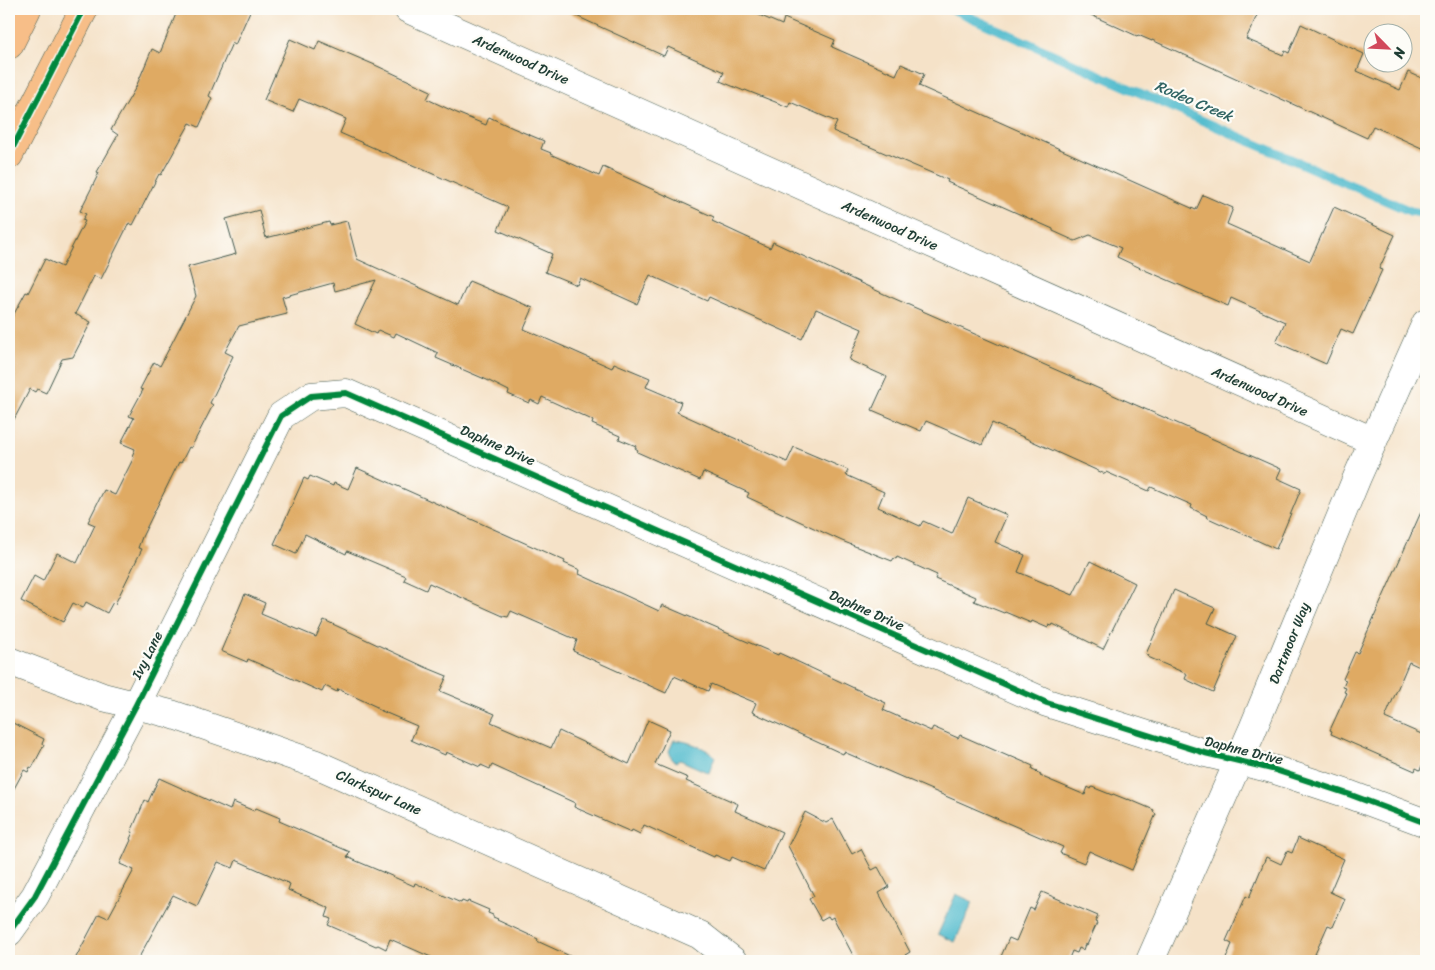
<svg xmlns="http://www.w3.org/2000/svg" width="1435" height="970" font-family="Sriracha,sans-serif">
	<rect width="100%" height="100%" fill="#fdfcf7"/>
	<filter id="ink" filterUnits="userSpaceOnUse"><feTurbulence type="fractalNoise" baseFrequency=".02" numOctaves="2"/><feDisplacementMap in="SourceGraphic" scale="10" xChannelSelector="R" yChannelSelector="G"/><feConvolveMatrix kernelMatrix="1 2 1 2 8 2 1 2 1" color-interpolation-filters="sRGB"/></filter>
	<filter id="wash" filterUnits="userSpaceOnUse"><feTurbulence type="fractalNoise" baseFrequency=".0096" numOctaves="4" result="noise"/><feDisplacementMap in="SourceGraphic" scale="20" xChannelSelector="R" yChannelSelector="G"/><feGaussianBlur stdDeviation="1.12" result="paint"/><feColorMatrix in="noise" values="0 0 0 0 0 0 0 0 0 0 0 0 0 0 0 0 0 1.4 0 .05"/><feComposite in="paint" operator="in"/></filter>
	<g filter="url(#wash)">
		<rect width="100%" height="100%" fill="#f5e2c8"/>
		<!-- water -->
		<g fill="#51bbcd" stroke="#387c80">
			<path d="M674,740C688,741 704,747 715,756L709,773L680,760L675,762L672,759L669,751Z"/>
			<path d="M956,894L973,902L955,942L938,934Z"/>
		</g>
		<g fill="none" stroke-linecap="round" stroke-linejoin="round">
			<!-- stream -->
			<path stroke="#51bbcd" stroke-width="9" d="M952,9L1178,110L1410,211L1426,214"/>
		</g>
		<g id="blocks">
			<!-- building -->
			<g fill="#dfaa63">
				<path d="M178,9H251L235,45L232,43L209,96L212,98L199,127L190,123L161,175L159,174L133,225L129,223L101,279L94,276L75,314L91,322L73,357L62,359L46,393L37,389L35,392L30,389L9,429V323L26,292L28,293L45,259L62,267L85,221L82,220L86,214L80,211L99,173L97,172L118,135L111,130L136,87L152,49L160,53Z"/>
				<path d="M561,9H745L782,25L784,18L835,40L832,47L896,75L901,64L924,74L919,86L1196,210L1203,195L1233,208L1227,224L1310,261L1334,207L1395,235L1379,269L1382,270L1353,334L1341,329L1326,364L1276,342L1285,322L1231,298L1228,306L1147,271L1117,257L1121,248L1090,235L1075,241L1053,231V229L947,182L948,180L833,131L837,122L790,102L788,107L745,90L744,91L720,81L724,72L668,47L664,56Z"/>
				<path d="M1078,9H1260L1246,39L1283,55L1285,51L1289,53L1301,24L1364,54L1357,71L1400,90L1408,72L1426,80V150L1373,126L1367,138L1152,40V41L1138,35L1137,36Z"/>
				<path d="M290,39L315,50L319,41L375,65L431,91L427,99L457,113L486,125L489,117L513,128L544,141L541,149L551,153L550,154L599,176L603,167L714,217L712,221L770,248L773,242L884,294L1281,469L1277,478L1301,489L1276,549L1206,517L1207,516L1191,508L1192,505L1151,487L1149,491L1106,472L1105,474L992,423L982,445L926,421L921,431L872,410L887,377L849,360L862,329L816,309L802,339L709,297L707,301L650,275L637,304L580,278L577,285L545,272L552,254L498,230L508,207L340,133L346,119L299,99L293,112L264,100Z"/>
				<path d="M259,210L266,238L329,222L330,225L347,221L357,259L458,305L469,281L533,308L524,329L612,368L614,363L650,378L646,387L681,402L677,412L787,462L794,447L848,470L846,475L884,492L878,507L920,526L923,521L952,534L968,498L1007,515L995,542L1025,555L1018,572L1073,595L1090,561L1135,583L1103,649L1053,624L1052,626L1049,625L1048,628L1032,621L1031,623L1005,612L1004,613L974,601L976,597L935,579L937,575L897,557L896,559L894,558L892,561L842,541L747,497L749,493L703,472L700,480L637,452L638,450L635,448L636,446L619,439L620,436L592,424L593,421L590,419L542,397L539,404L531,400L529,403L508,394L509,391L487,380L436,358L438,353L396,333L394,337L378,330L376,334L355,324L376,280L335,291L333,283L282,297L287,314L239,326L225,352L233,356L210,403L213,405L191,448L189,447L181,463L179,462L142,537L138,548L142,549L115,604L113,602L107,613L86,602L83,608L73,603L63,622L21,601L34,576L43,581L57,553L77,563L95,525L88,522L104,490L115,495L134,457L132,456L135,449L121,443L134,418L129,416L143,390L140,389L154,362L160,366L196,296L188,267L236,254L226,219Z"/>
				<path d="M357,468L565,561L564,563L580,570L579,574L659,611L662,605L778,655L779,653L886,703L883,710L931,731L933,727L958,738L960,735L1010,757V756L1033,766L1032,769L1037,771L1036,772L1041,774L1040,776L1085,795L1088,787L1091,789L1092,787L1112,795L1113,794L1128,800V799L1154,810L1153,812L1156,814L1132,870L1089,851L1084,863L1060,853L1063,847L844,752L843,754L752,712L756,703L711,684L708,691L674,676L666,693L573,651L577,640L511,611L508,617L503,616L429,583L426,590L404,580L406,576L347,551L346,554L305,534L296,554L274,544L304,478L308,480L310,476L333,486L334,483L348,489Z"/>
				<path d="M1426,501V670L1409,662L1385,718L1426,736V757L1420,770L1416,768L1415,771L1331,734L1332,731L1330,730L1347,693L1344,692L1346,688L1343,687L1346,680L1343,679L1355,652L1358,653Z"/>
				<path d="M1174,590L1215,608L1208,623L1237,636L1213,692L1185,679L1187,674L1148,657L1149,655L1146,654Z"/>
				<path d="M245,594L265,603L261,614L316,637L324,620L425,667L447,676L440,691L495,714L491,722L551,748L559,731L629,764L648,720L670,730L655,764L688,778L686,781L738,804L735,811L782,832L764,871L732,857L730,861L715,855L714,857L644,825L640,834L632,830L631,832L574,807L575,803L492,765L490,769L481,765L480,767L446,752L445,755L411,740L417,726L377,709V707L338,689L337,692L325,686L322,692L248,659L247,662L221,651Z"/>
				<path d="M9,721L44,739L42,744L44,745L32,768L30,767L28,772L24,770L9,798Z"/>
				<path d="M159,778L230,810L233,802L254,811L256,808L280,818L279,821L350,852L347,857L387,874L414,886L415,883L461,903L462,901L467,903L468,901L489,910L488,913L493,915V917L498,919L497,920L538,939L537,941L581,961H440L390,939L386,949L378,945L376,946L328,925L331,919L326,917L329,908L288,890L290,884L236,860L233,868L218,862L197,906L173,895L137,961H74L99,914L108,918L134,870L120,864L131,840L130,839L133,832H131L145,800L148,802Z"/>
				<path d="M805,812L826,823L833,819L852,854L861,849L872,870L878,867L889,887L879,893L910,952L905,955L909,961H856L833,917L830,919L828,916L821,920L809,899L814,896L788,846Z"/>
				<path d="M1298,838L1344,859L1330,892L1345,899L1333,927L1328,925L1312,961H1225L1232,944L1226,941L1246,896L1249,898L1266,857L1281,864L1287,851L1292,853Z"/>
				<path d="M1042,892L1098,916L1095,922L1097,923L1087,945L1085,944L1083,950L1079,948L1077,953L1072,951L1068,961H999L1009,938L1016,941L1030,908L1034,910Z"/>
			</g>
		</g>
	</g>
	<g filter="url(#ink)">
		<use href="#blocks" fill-opacity="0" stroke="#3f564a" stroke-width="1"/>
		<g fill="none" stroke-linecap="round" stroke-linejoin="round">
			<!-- minor casing -->
			<g stroke="#3f564a" stroke-width="29">
				<g id="minor">
					<path d="M408,9L1373,441"/>
					<path d="M9,661L103,697L171,714L316,764L700,935L733,961"/>
					<path d="M9,932L35,896L136,705L281,416L311,396L346,393L1047,703L1205,753L1272,769L1351,795L1426,823"/>
					<path d="M1150,961L1252,731L1358,475L1426,323"/>
				</g>
			</g>
			<!-- major casing -->
			<g stroke="#3f564a" stroke-width="29">
				<g id="major">
					<path d="M9,45L27,9"/>
					<path d="M9,155L84,9"/>
				</g>
			</g>
			<!-- minor -->
			<use href="#minor" stroke="#fff" stroke-width="28"/>
			<!-- major -->
			<use href="#major" stroke="#f7be88" stroke-width="28"/>
			<!-- cycleway casing -->
			<g stroke="#fdfcf7" stroke-width="9">
				<g id="cycleway">
					<path d="M9,155L84,9"/>
					<path d="M9,932L35,896L136,705L281,416L311,396L346,393L1047,703L1205,753L1272,769L1351,795L1426,823"/>
				</g>
			</g>
			<!-- cycleway -->
			<use href="#cycleway" stroke="#00873e" stroke-width="6"/>
		</g>
	</g>
	<g text-anchor="middle" stroke-width="4.5" stroke-linejoin="round" paint-order="stroke">
		<!-- street labels -->
		<g font-size="14" fill="#1f3d34" stroke="#fdfcf7">
			<text transform="translate(521 59) rotate(24)" y="5">Ardenwood Drive</text>
			<text transform="translate(890 225) rotate(24)" y="5">Ardenwood Drive</text>
			<text transform="translate(1260 391) rotate(24)" y="5">Ardenwood Drive</text>
			<text transform="translate(498 445) rotate(24)" y="5">Daphne Drive</text>
			<text transform="translate(867 610) rotate(24)" y="5">Daphne Drive</text>
			<text transform="translate(1289 643) rotate(-68)" y="5">Dartmoor Way</text>
			<text transform="translate(147 655) rotate(-63)" y="5">Ivy Lane</text>
			<text transform="translate(1244 750) rotate(14)" y="5">Daphne Drive</text>
			<text transform="translate(379 792) rotate(24)" y="5">Clarkspur Lane</text>
		</g>
		<!-- water labels -->
		<g font-size="15" font-style="italic" fill="#2e6362" stroke="#fdfcf7">
			<text transform="translate(1194 101) rotate(23)" y="5">Rodeo Creek</text>
		</g>
	</g>
	<!-- margin -->
	<rect width="1435" height="970" fill="none" stroke="#fdfcf7" stroke-width="30"/>
	<!-- north arrow -->
	<g transform="translate(1388 48) rotate(114)"><circle r="24" fill="#fdfcf7" stroke="#a4b0a9"/>
	<path d="M0-4L9 19L0 12L-9 19Z" fill="#d1495b"/>
	<text y="-8" font-size="14" font-weight="bold" text-anchor="middle" fill="#1f3d34">N</text>
	</g>
</svg>
